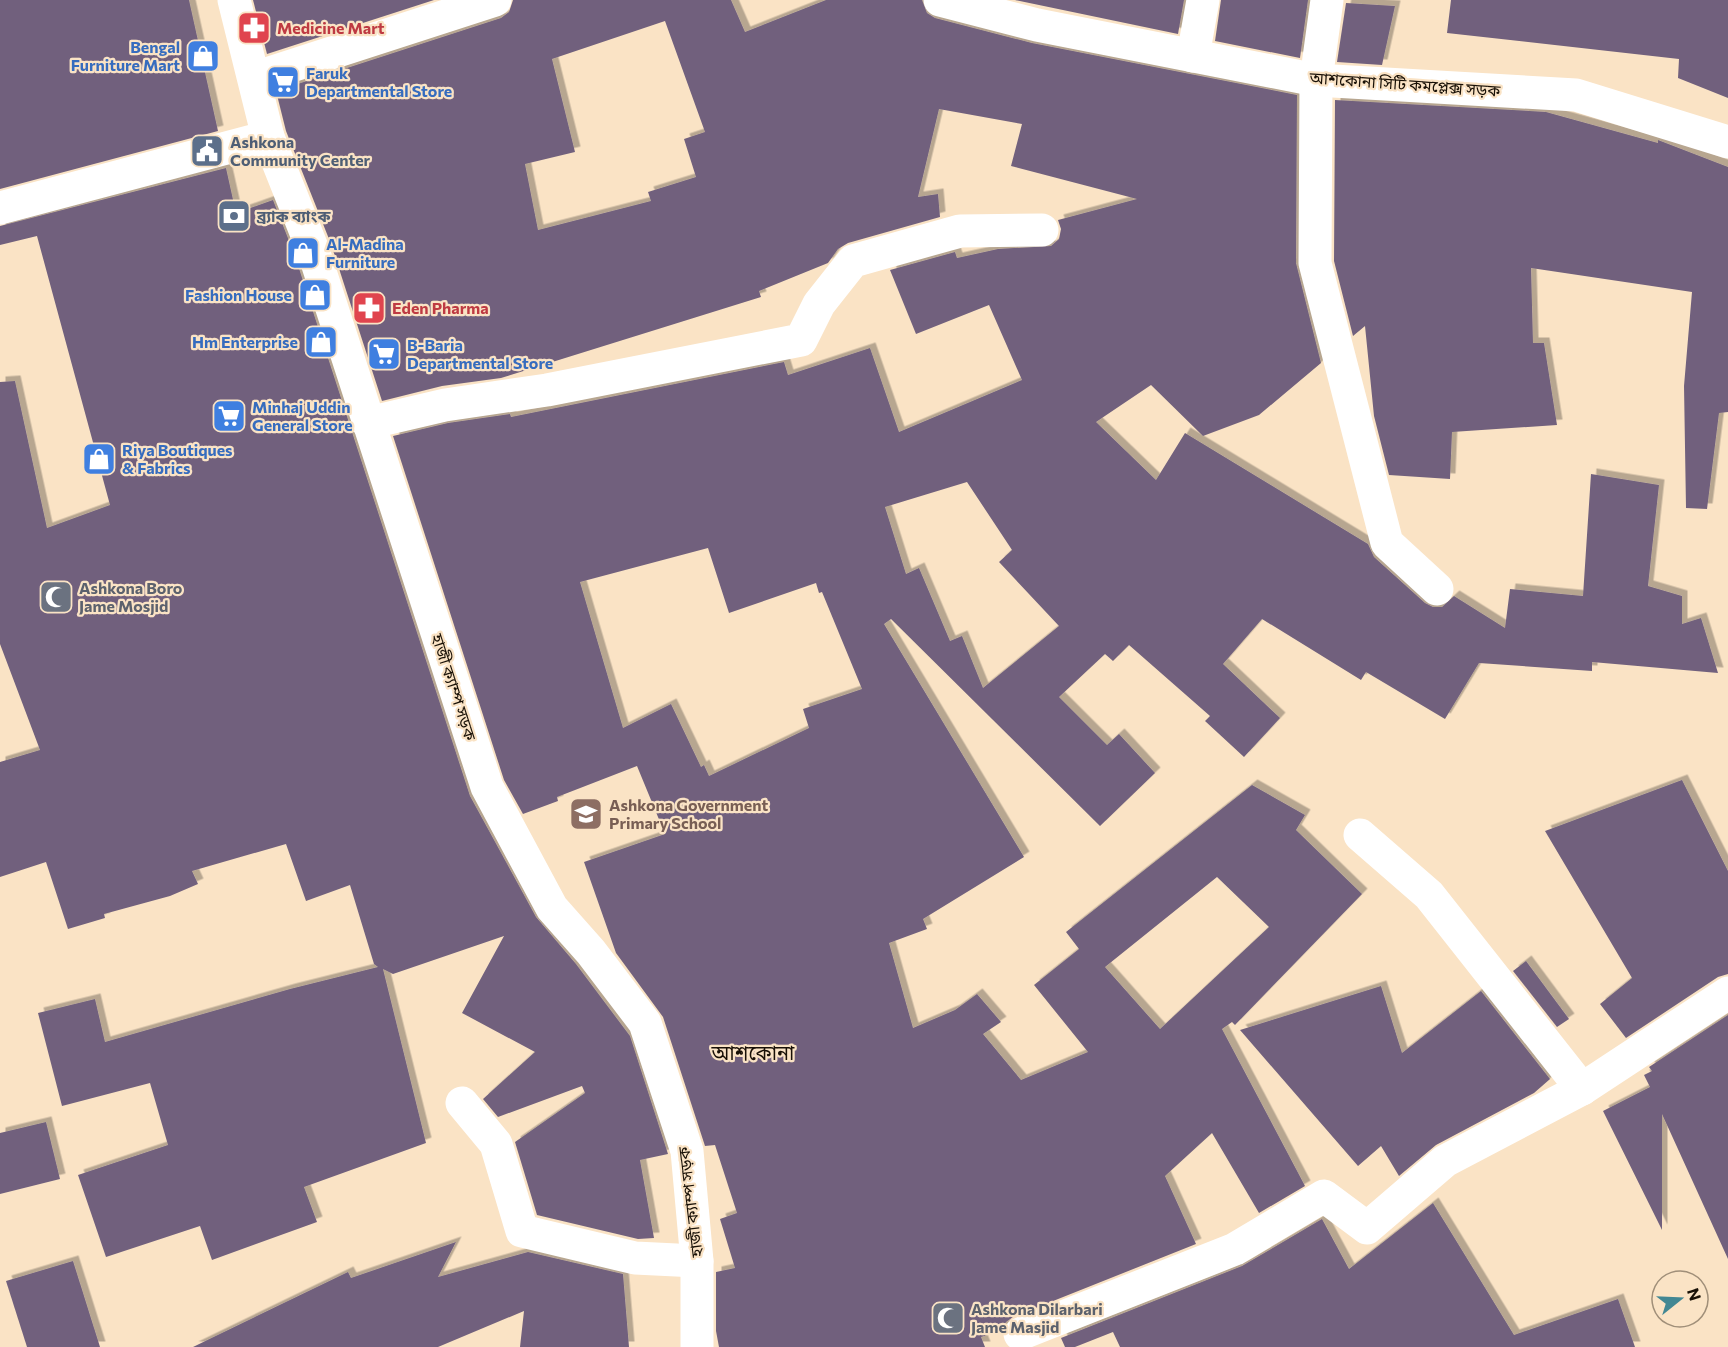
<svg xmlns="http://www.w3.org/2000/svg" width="1728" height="1347" font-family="Commissioner,'Noto Sans Bengali',sans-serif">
	<defs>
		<filter id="shadow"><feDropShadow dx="5.5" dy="-5.5" stdDeviation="0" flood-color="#0004"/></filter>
	</defs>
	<rect width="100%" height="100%" fill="#fae3c5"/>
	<!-- building -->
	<g fill="#71617d" fill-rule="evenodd" filter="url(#shadow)">
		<path d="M0,0H189L218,131L0,189Z"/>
		<path d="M253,0H434L267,54Z"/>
		<path d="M513,0H731L745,32L826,0H922L927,13L935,18L1032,43L1297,95L1296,263L1321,363L1259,415L1203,436L1151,385L1096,422L1156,480L1185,433L1368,544L1374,557L1425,603L1433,607H1442L1454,596L1505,628L1510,589L1583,596L1591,474L1659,485L1648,586L1682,596V624L1701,618L1718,673L1592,662V671L1479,663L1445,719L1366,672L1361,680L1262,619L1223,664L1280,718L1244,757L1205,721L1210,716L1129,645L1113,661L1105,654L1059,697L1107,745L1119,734L1155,773L1100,826L891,619L884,624L1024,857L923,919L927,929L889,943L913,1028L955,1010L977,994L1001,1022L983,1034L1021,1080L1088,1052L1034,985L1079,949L1066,932L1252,785L1305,815L1296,830L1362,894L1235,1025L1232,1022L1222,1029L1305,1186L1259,1213L1212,1133L1165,1176L1196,1244L1013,1317L1006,1322L1002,1330L981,1337L985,1347H719L716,1331V1272L735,1268L720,1219L737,1213L715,1145L705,1146L663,1017L616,953L584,862L665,834L637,766L557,797L558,801L523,814L504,780L393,436L448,423L510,414L511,417L784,362L788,375L870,348L899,432L1022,380L989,305L916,334L890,270L955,252L957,258L998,249L1051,246L1059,239L1061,229L1058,220L1137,199L1011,166L1022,124L939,109L918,197L938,194L940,217L848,243L838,249L828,263L759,291L761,297L501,378L442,386L382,401L331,244L286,131L276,91L501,18L509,12ZM665,21L705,132L684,139L696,177L648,192L651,201L538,230L525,164L575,152L552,59ZM967,482L1012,550L999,562L1059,626L983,688L962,636L950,641L919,568L906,574L885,507ZM708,548L729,613L816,583L819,593L822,592L862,689L803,709L809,728L709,776L704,765L701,767L671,704L623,728L580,582ZM1217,877L1269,927L1160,1029L1105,967Z"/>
		<path d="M1015,0H1184L1178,34Z"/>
		<path d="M1221,0H1308L1300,58L1215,41Z"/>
		<path d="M1451,0H1728V98L1678,78L1679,59L1447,33Z"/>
		<path d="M1346,3L1395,6L1382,65L1337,62Z"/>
		<path d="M1335,100L1546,112L1658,143V140L1728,167V412L1719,413L1707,509L1686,508L1684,386L1692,292L1531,268L1533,343H1544L1557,425L1452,432L1450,479L1389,475L1374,416L1365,326L1353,336L1334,261Z"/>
		<path d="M226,168L236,213L273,200L295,256L470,796L536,917L576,964L630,1036L668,1154L640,1160L654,1238L638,1239L537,1215L515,1142L585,1093L582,1086L498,1117L483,1099L535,1052L462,1013L504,936L393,974L383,969L426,1143L304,1187L317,1222L212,1260L200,1226L106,1257L78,1175L168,1145L150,1083L62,1106L38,1013L95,999L105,1042L290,989L378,967L374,964L350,885L306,901L286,844L192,871L198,884L170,896L104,914L105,918L68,929L46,862L0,877V762L40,750L0,644V382L15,381L47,528L110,505L37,236L0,245V226Z"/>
		<path d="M1682,780L1728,871V974L1718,977L1626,1038L1600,1004L1632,978L1545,831Z"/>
		<path d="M1526,961L1569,1019L1557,1027L1513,971Z"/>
		<path d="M1381,986L1402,1053L1481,991L1550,1079L1534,1093L1436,1145L1399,1176L1381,1146L1358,1166L1240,1030Z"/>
		<path d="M1728,1015V1259L1662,1114V1230L1603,1111L1650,1087L1644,1075L1652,1071L1649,1067Z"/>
		<path d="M46,1122L60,1179L0,1194V1133Z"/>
		<path d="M1433,1203L1514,1335L1618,1299L1635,1347H1120L1113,1332L1075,1347H1065L1061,1338L1242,1266L1322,1219L1349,1269Z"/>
		<path d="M456,1242L438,1277L528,1252L623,1274L629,1347H520L524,1311L438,1347H193L348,1272L351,1278Z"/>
		<path d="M73,1261L100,1347H27L6,1281Z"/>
	</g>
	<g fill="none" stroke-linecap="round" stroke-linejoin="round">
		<!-- minor -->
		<g stroke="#fff" stroke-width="33">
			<path d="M234,0L268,137L313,250L487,787L552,908L591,952L645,1023L687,1151L697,1261V1347"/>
			<path d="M940,0L1037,25L1316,80L1576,95L1728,142"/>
			<path d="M1327,0L1316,80L1315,263L1387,543L1437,589"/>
			<path d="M1193,56L1203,0"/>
			<path d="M254,78L495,0"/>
			<path d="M0,208L268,137"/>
			<path d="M368,423L445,405L547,390L801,340L819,304L853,261L960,231L1042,230"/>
			<path d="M1360,835L1429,895L1582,1089"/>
			<path d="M462,1103L496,1144L522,1231L635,1258L697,1261"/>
			<path d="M1020,1334L1235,1249L1324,1196L1367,1228L1445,1161L1582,1089L1728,993"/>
		</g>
	</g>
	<!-- icons -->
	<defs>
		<g id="pharmacy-square" transform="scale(1.725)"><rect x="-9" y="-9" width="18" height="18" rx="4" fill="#e0444e" stroke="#fae3c5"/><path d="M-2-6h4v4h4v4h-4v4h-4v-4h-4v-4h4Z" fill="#fff"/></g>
		<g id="shop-square" transform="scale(1.725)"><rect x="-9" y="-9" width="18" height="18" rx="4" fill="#3f7fe0" stroke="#fae3c5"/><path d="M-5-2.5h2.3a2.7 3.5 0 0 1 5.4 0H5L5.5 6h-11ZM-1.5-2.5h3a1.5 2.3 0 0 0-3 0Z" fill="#fff"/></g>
		<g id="supermarket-square" transform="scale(1.725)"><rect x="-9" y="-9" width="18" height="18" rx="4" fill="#3f7fe0" stroke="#fae3c5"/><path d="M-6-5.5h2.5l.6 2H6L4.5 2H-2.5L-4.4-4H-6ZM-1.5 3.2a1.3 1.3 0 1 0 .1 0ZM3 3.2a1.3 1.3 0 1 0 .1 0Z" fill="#fff"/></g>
		<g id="civic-square" transform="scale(1.725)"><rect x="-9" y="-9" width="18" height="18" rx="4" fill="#5c6f8a" stroke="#fae3c5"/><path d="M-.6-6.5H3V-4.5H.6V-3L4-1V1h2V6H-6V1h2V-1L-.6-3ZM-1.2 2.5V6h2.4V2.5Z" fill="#fff"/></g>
		<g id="bank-square" transform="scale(1.725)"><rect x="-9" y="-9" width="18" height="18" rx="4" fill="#5c6f8a" stroke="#fae3c5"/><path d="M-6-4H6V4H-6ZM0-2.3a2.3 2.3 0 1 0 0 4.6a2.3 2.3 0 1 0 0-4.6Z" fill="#fff"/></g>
		<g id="mosque-square" transform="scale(1.725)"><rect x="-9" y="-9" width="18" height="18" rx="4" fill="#6b7280" stroke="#fae3c5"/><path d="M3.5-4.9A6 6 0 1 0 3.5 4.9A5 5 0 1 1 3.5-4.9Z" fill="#fff"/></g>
		<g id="school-square" transform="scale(1.725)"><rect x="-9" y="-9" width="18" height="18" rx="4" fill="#8d6e63" stroke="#fae3c5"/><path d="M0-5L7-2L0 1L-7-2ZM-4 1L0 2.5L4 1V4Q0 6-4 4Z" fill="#fff"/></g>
	</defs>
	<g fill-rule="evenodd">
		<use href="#pharmacy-square" x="254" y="28"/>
		<use href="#shop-square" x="203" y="56"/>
		<use href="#supermarket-square" x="283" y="82"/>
		<use href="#civic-square" x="207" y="151"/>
		<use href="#bank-square" x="234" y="216"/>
		<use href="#shop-square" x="303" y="253"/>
		<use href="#shop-square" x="315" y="295"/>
		<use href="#pharmacy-square" x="369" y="308"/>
		<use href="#shop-square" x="321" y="342"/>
		<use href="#supermarket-square" x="384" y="354"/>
		<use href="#supermarket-square" x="229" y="416"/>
		<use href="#shop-square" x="99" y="459"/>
		<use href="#mosque-square" x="56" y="597"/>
		<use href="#school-square" x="586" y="814"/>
		<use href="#mosque-square" x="948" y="1318"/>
	</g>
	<g text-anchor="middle" stroke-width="4.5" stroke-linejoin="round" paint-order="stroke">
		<!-- health labels -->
		<g font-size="16" font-weight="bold" fill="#be3a42" stroke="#fae3c5" text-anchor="start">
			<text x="277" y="34">Medicine Mart</text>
			<text x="392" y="314">Eden Pharma</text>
		</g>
		<!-- shop labels -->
		<g font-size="16" font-weight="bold" fill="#366cbe" stroke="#fae3c5" text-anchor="start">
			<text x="180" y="53" text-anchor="end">Bengal<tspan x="180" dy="18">Furniture Mart</tspan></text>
			<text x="306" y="79">Faruk<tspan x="306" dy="18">Departmental Store</tspan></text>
			<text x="326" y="250">Al-Madina<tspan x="326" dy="18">Furniture</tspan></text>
			<text x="292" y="301" text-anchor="end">Fashion House</text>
			<text x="298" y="348" text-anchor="end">Hm Enterprise</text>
			<text x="407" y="351">B-Baria<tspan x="407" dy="18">Departmental Store</tspan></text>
			<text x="252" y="413">Minhaj Uddin<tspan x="252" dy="18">General Store</tspan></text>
			<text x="122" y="456">Riya Boutiques<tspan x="122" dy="18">&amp; Fabrics</tspan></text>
		</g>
		<!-- street labels -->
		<g font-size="16" fill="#181006" stroke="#fae3c5">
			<text transform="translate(1405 84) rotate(4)" y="6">আশকোনা সিটি কমপ্লেক্স সড়ক</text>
			<text transform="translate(454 687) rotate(72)" y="6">হাজী ক্যাম্প সড়ক</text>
			<text transform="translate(690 1202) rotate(-97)" y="6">হাজী ক্যাম্প সড়ক</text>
		</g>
		<!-- service labels -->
		<g font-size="16" font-weight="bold" fill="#4e5e75" stroke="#fae3c5" text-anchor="start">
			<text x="230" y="148">Ashkona<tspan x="230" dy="18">Community Center</tspan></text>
			<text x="257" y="222">ব্র্যাক ব্যাংক</text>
		</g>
		<!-- worship labels -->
		<g font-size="16" font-weight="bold" fill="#5b616d" stroke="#fae3c5" text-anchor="start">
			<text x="79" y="594">Ashkona Boro<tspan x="79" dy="18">Jame Mosjid</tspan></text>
			<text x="971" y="1315">Ashkona Dilarbari<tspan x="971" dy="18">Jame Masjid</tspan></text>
		</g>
		<!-- education labels -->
		<g font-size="16" font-weight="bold" fill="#785e54" stroke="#fae3c5" text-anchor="start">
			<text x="609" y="811">Ashkona Government<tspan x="609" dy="18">Primary School</tspan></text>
		</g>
		<!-- quarter labels -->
		<g font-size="20" fill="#181006" stroke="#fae3c5">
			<text x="753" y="1060">আশকোনা</text>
		</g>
	</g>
	<!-- north arrow -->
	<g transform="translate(1680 1299) rotate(72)"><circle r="28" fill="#fae3c5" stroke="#a08f79" stroke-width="1.5"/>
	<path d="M0-4.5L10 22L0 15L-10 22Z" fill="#428793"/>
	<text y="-9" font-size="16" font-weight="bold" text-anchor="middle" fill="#181006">N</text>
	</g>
</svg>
